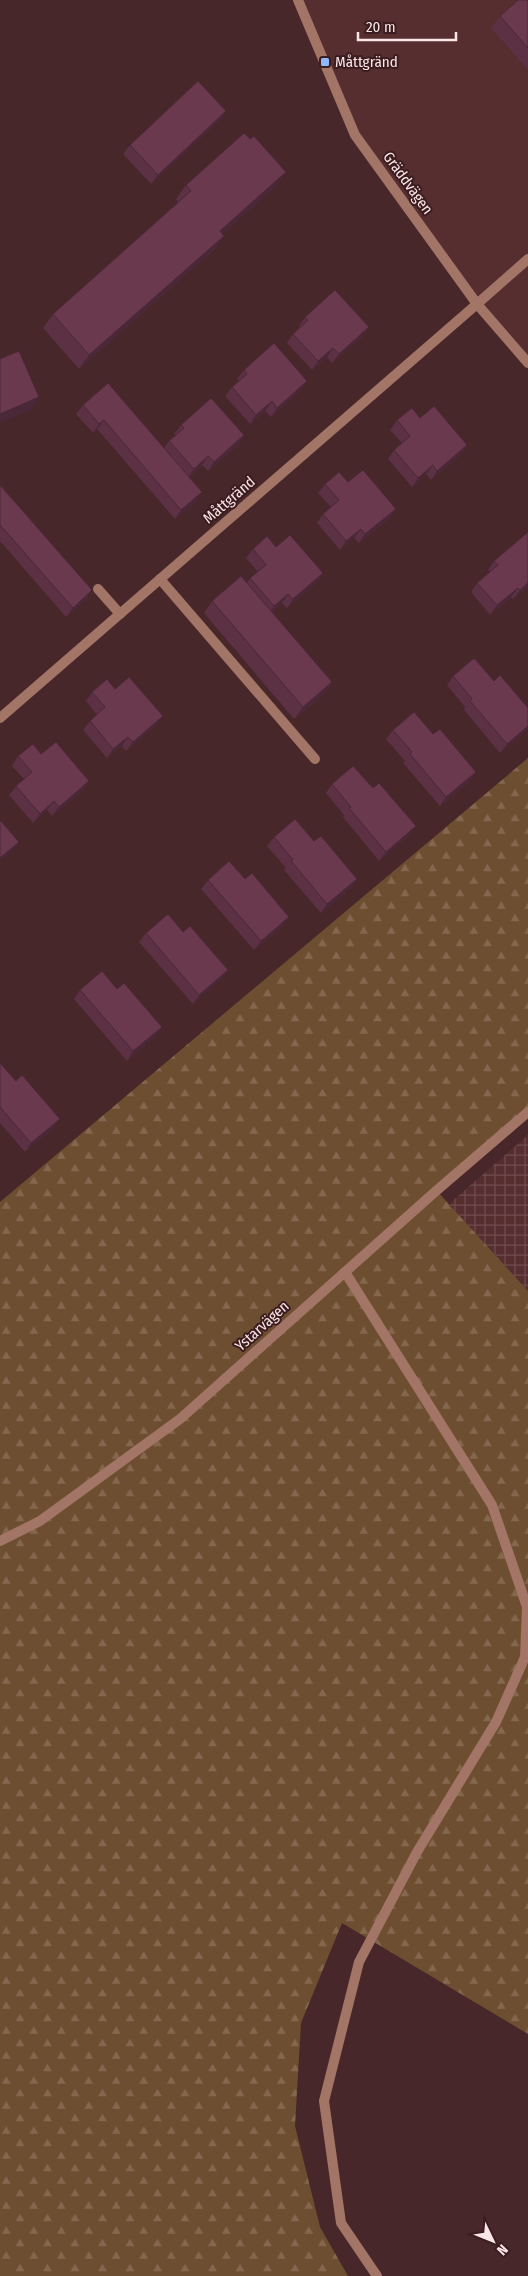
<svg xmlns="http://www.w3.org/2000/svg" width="528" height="2276" font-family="'Fira Sans Condensed',sans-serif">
	<defs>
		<pattern id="industrial-grid" width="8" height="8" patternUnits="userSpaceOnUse" patternTransform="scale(1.25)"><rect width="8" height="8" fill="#562e30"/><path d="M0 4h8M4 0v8" fill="none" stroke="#6f4c4e"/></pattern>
		<pattern id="forest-firs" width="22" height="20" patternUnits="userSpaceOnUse" patternTransform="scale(1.25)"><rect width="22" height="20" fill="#6e4e30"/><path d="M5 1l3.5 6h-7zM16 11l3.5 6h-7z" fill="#84674e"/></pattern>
	</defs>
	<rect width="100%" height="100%" fill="#472729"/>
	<!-- built -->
	<path fill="#562e30" d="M297,0H528V363L355,135Z"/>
	<!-- industrial -->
	<path fill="url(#industrial-grid)" d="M528,1135V1291L449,1204Z"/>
	<!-- forest -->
	<path fill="url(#forest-firs)" d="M528,758V1112L437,1191L528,1291V2034L342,1923L301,2023L295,2126L320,2227L348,2276H0V1202Z"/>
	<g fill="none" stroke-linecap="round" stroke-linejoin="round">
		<!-- service -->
		<g stroke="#a27566" stroke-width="10">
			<path d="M477,304L528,259"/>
			<path d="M160,579L315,759"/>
			<path d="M98,589L120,614"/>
		</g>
		<!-- minor -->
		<g stroke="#a27566" stroke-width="10">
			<path d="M298,0L355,135L477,304L528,363"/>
			<path d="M0,718L477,304"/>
			<path d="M345,1272L492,1505L527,1607L525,1657L496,1722L417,1852L359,1962L324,2101L341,2223L377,2276"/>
		</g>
		<!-- tertiary -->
		<path stroke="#a27566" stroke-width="10" d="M0,1541L40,1521L180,1419L436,1191L528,1112"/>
	</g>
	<!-- wall -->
	<g fill="#5b3143">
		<path d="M528,0V70L491,28L500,16Z"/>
		<path d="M226,111L220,120L151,184L123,154L130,145Z"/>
		<path d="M186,185L276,187L222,234L224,236L214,250L79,369L43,328L53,314L178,202L176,199Z"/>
		<path d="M305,317L363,336L332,363L327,357L312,370L287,343L293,334L300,327L299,326Z"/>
		<path d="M244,370L301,390L271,417L265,411L250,424L225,396L232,387L239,381L237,379Z"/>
		<path d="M83,405L164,448L169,441L176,435L174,434L181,425L244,435L238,445L208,471L202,465L189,477L196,502L175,519L97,429L93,433L76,414Z"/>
		<path d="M420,418L467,445L461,454L431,480L426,474L412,487L388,459L394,450L402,443L390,430L397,420Z"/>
		<path d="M348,482L390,518L359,543L354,538L340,550L317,523L323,514L331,507L318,493L325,484Z"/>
		<path d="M0,485L92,590L86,599L66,617L0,541Z"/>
		<path d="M276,547L323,573L317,582L287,608L282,603L272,612L332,682L324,694L294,719L204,613L212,601L247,583L250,578L258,572L246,558L253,549Z"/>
		<path d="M494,561L528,587L513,599L511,597L490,615L471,592L477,583L490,572L488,570Z"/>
		<path d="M453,676L528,729L500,753L464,710L465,707L447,685Z"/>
		<path d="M115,689L156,725L126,751L122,746L107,758L83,730L90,721L97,715L86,701L92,692Z"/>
		<path d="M393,730L470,781L440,806L403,763L405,761L386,739Z"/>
		<path d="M41,754L83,790L52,816L47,810L33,823L9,795L16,786L24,779L12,766L18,756Z"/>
		<path d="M332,784L373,788L409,835L379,861L343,817L344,815L326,793Z"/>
		<path d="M274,837L314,841L357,879L351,888L321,913L284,870L286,868L267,846Z"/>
		<path d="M245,879L283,926L254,950L201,889L208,880Z"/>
		<path d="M183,932L228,970L221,979L193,1004L139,942L146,933Z"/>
		<path d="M117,989L162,1027L155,1036L127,1061L74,999L80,990Z"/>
		<path d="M0,1063L54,1128L25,1152L0,1123Z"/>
	</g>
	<!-- shaded-wall -->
	<g fill="#4a2837">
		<path d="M226,111L220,120L151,184L158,175Z"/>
		<path d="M286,172L276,187L210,245L220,231Z"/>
		<path d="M224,236L214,250L79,369L89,355Z"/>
		<path d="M369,327L363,336L332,363L339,354Z"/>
		<path d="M333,348L327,357L312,370L318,361Z"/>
		<path d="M307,381L301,390L271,417L277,408Z"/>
		<path d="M39,397L31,410L0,423V414Z"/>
		<path d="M272,401L265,411L250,424L256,415Z"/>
		<path d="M104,420L97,429L93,433L99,424Z"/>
		<path d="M244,435L238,445L208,471L214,462Z"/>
		<path d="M467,445L461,454L431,480L437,471Z"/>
		<path d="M208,456L202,465L187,478L194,469Z"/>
		<path d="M433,465L426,474L412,487L418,478Z"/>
		<path d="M202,492L196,502L175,519L181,510Z"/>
		<path d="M396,509L390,518L359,543L365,534Z"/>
		<path d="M361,529L354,538L340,550L346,541Z"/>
		<path d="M323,573L317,582L287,608L293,599Z"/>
		<path d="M528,583V587L513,599L520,590Z"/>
		<path d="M518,588L511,597L490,615L497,605Z"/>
		<path d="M92,590L86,599L66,617L73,608Z"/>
		<path d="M288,594L282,603L268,615L274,606Z"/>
		<path d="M332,682L324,694L294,719L303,707Z"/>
		<path d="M163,716L156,725L126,751L133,742Z"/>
		<path d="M528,726V729L500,753L507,744Z"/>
		<path d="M128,737L122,746L107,758L113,749Z"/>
		<path d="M476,772L470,781L440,806L446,797Z"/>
		<path d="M89,781L83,790L52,816L59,807Z"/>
		<path d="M54,801L47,810L33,823L40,814Z"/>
		<path d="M416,826L409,835L379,861L386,852Z"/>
		<path d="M19,842L12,851L0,861V858Z"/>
		<path d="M357,879L351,888L321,913L327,904Z"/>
		<path d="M289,917L283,926L254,950L261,941Z"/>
		<path d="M228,970L221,979L193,1004L199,995Z"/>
		<path d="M162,1027L155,1036L127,1061L133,1051Z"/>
		<path d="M60,1119L54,1128L25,1152L31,1143Z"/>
	</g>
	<!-- building -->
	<g fill="#6a394e" stroke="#4a2837">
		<path d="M518,0H528V48L500,16Z"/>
		<path d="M198,81L226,111L158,175L130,145Z"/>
		<path d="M244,133L250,139L254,136L286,172L220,231L224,236L89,355L53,314L191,191L186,185Z"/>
		<path d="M335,290L369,327L339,354L333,348L318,361L293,334L308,320L305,317Z"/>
		<path d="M274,343L307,381L277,408L272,401L256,415L232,387L247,374L244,370Z"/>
		<path d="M19,351L39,397L0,414V359Z"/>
		<path d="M108,383L202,492L181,510L104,420L99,424L83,405Z"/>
		<path d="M211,398L244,435L214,462L208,456L194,469L169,441L184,428L181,425Z"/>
		<path d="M434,406L467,445L437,471L433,465L418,478L394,450L410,436L397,420L412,408L420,418Z"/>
		<path d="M363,470L396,509L365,534L361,529L346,541L323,514L339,500L325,484L339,472L348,482Z"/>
		<path d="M0,485L92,590L73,608L0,525Z"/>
		<path d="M528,532V583L520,590L518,588L497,605L477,583L498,565L494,561Z"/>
		<path d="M290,535L323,573L293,599L288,594L274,606L250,578L266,565L253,549L267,536L276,547Z"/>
		<path d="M241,576L332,682L303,707L212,601Z"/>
		<path d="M474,658L494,681L500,675L528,708V726L507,744L470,701L472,699L453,676Z"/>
		<path d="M129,677L163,716L133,742L128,737L113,749L90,721L105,707L92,692L107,679L115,689Z"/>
		<path d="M414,712L433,734L440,729L476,772L446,797L410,754L412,752L393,730Z"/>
		<path d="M56,742L89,781L59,807L54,801L40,814L16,786L32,772L18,756L33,744L41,754Z"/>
		<path d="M353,766L373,788L379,783L416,826L386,852L349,808L351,807L332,784Z"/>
		<path d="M295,819L314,841L321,836L357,879L327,904L291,861L293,860L274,837Z"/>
		<path d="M0,820L19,842L0,858Z"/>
		<path d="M229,861L245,879L252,873L289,917L261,941L208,880Z"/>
		<path d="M168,914L183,932L190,926L228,970L199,995L146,933Z"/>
		<path d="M102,971L117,989L124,983L162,1027L133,1051L80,990Z"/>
		<path d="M0,1063L16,1081L22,1075L60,1119L31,1143L0,1107Z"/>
	</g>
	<!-- markers -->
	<rect fill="#90b8fd" stroke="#3c1d1f" stroke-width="2" x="320" y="57" width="10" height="10" rx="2.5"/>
	<g text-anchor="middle" stroke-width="4" stroke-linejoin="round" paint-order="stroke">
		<!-- poi labels -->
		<g font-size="15" fill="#fbe5e6" stroke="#3c1d1f" text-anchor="start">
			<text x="335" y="67">Måttgränd</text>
		</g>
		<!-- street labels -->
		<g font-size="15" fill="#fbe5e6" stroke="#3c1d1f">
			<text transform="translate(408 183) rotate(54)" y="5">Gräddvägen</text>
			<text transform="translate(229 500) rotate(-41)" y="5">Måttgränd</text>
			<text transform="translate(262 1326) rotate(-42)" y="5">Ystarvägen</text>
		</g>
	</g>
	<!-- north arrow -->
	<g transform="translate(493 2241) rotate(133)" stroke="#3c1d1f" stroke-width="4" paint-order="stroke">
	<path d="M0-4L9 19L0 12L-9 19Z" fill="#fbe5e6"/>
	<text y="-8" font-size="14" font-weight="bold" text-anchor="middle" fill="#fbe5e6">N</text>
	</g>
	<!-- scale -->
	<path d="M358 32v8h98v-8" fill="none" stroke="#fbe5e6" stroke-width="2.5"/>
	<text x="366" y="32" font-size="15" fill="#fbe5e6" stroke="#3c1d1f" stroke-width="4" paint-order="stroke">20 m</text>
</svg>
